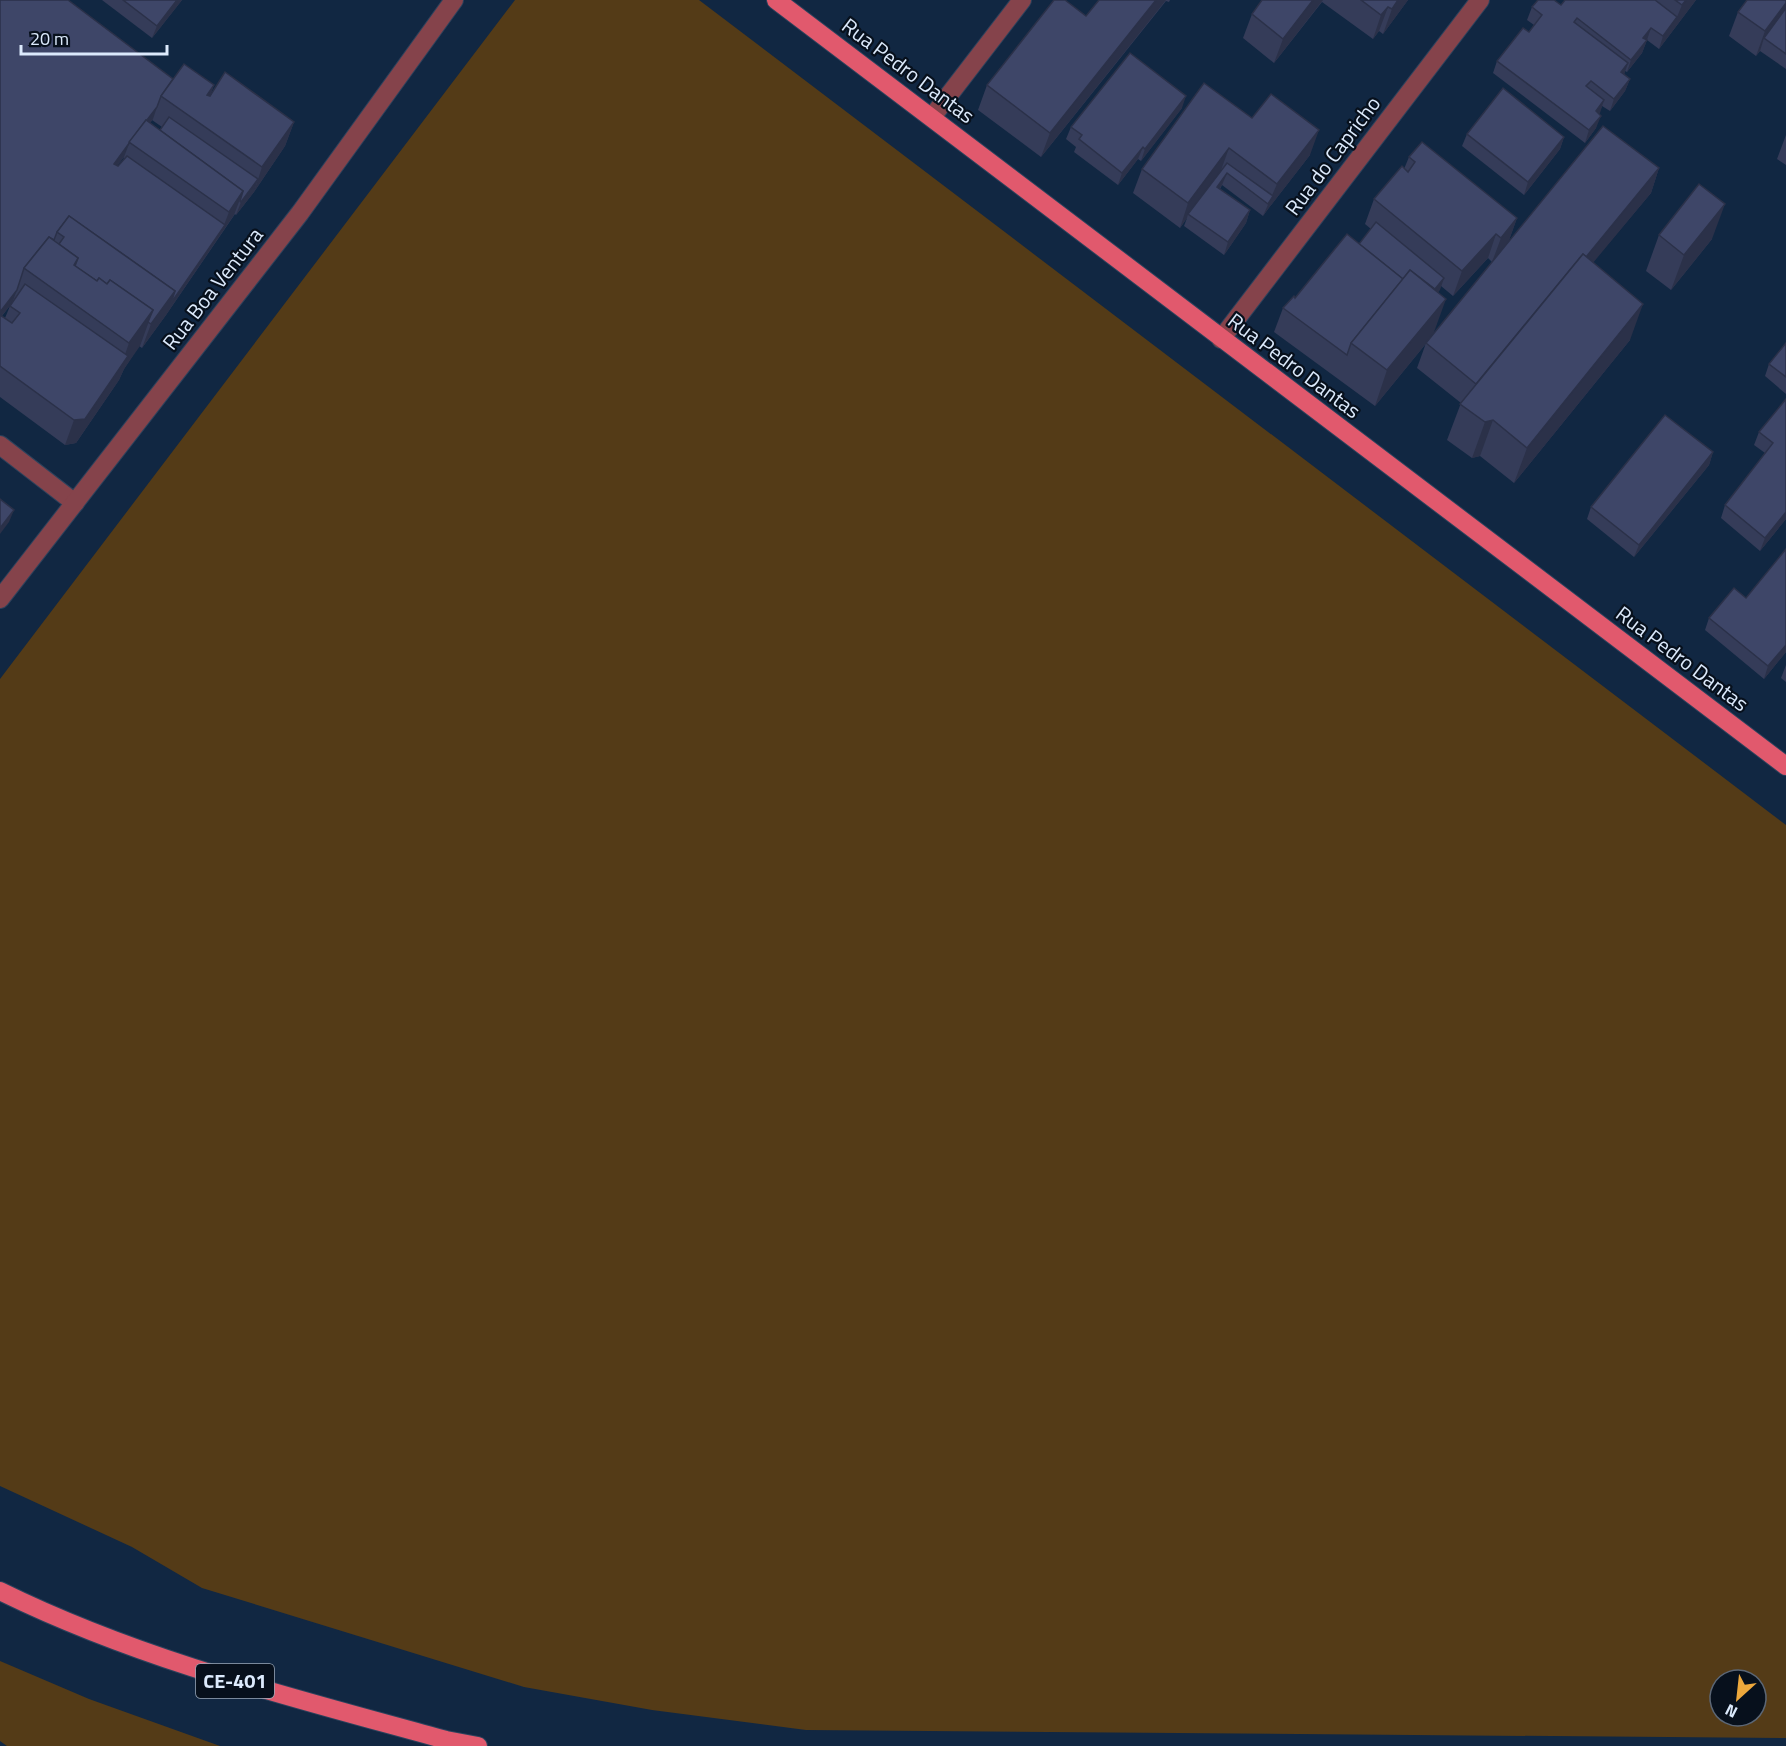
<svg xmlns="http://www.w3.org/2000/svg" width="1786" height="1746" font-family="'Titillium Web',sans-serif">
	<rect width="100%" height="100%" fill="#112742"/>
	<!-- green -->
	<g fill="#543b17" fill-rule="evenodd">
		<path d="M515,0H699L1786,825V1738L806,1730L652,1710L524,1687L202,1588L132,1547L0,1486V679ZM1720,1680H1756V1716H1720Z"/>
		<path d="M0,1661L89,1699L220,1746H7L0,1741Z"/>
	</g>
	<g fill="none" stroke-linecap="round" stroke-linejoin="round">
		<!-- minor casing -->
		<g stroke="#2d425c" stroke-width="20">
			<g id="minor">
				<path d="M932,117L1022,0"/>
				<path d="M1221,339L1480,0"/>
				<path d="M0,445L75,503"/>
				<path d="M0,599L300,213L454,0"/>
			</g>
		</g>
		<!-- major casing -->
		<g stroke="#2d425c" stroke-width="20">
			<g id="major">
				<path d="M776,0L1786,766"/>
				<path d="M0,1591C142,1661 294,1698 446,1740L478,1746"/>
			</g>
		</g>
		<!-- minor -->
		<use href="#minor" stroke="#85434b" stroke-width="18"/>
		<!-- major -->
		<use href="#major" stroke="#e1596d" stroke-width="18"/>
	</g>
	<!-- wall -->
	<g fill="#353c59" fill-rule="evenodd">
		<path d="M0,0L173,79L214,85L210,96L294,122L285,146L254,192L236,215L235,214L166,315L142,348L139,346L124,369L119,380L76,443L65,445L0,397ZM153,119L152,120L162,127L160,130L150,123ZM124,157L123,161L118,166H117ZM12,303L10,306L5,318L2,316Z"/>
		<path d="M102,0H182L152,38Z"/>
		<path d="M1099,0H1170L1169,2L1166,1L1041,157L978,110L987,85L1086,16Z"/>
		<path d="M1262,0H1408L1383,34L1379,31L1373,39L1322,2L1274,63L1243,38L1252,14Z"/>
		<path d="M1565,0H1696L1659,49L1647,40L1642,53L1627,72L1625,71L1624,74L1630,79L1625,91L1610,111L1602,106L1599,114L1596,128L1585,143L1493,73L1497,61L1529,32L1534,25L1527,20L1532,7L1561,5Z"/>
		<path d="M1786,0V69L1760,51L1756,56L1729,36L1738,12Z"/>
		<path d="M1182,108L1141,161L1138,159L1118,185L1074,152L1076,147L1066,139L1071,127Z"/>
		<path d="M1252,118L1310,155L1268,209L1263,216L1222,185L1220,189L1250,210L1246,223L1224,255L1184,226L1187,218L1180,228L1133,193L1142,169Z"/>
		<path d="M1467,134L1564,137L1560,149L1524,195L1462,146Z"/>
		<path d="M1786,135V165L1777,159Z"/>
		<path d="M1409,157L1517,218L1508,243L1659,168L1651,193L1593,262L1630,340L1514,483L1480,456L1472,458L1447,440L1461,403L1417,368L1426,343L1492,262L1488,258L1453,296L1441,286L1438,292L1433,335L1375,406L1274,332L1283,308L1359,244L1371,229L1365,224L1374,199L1404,169Z"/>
		<path d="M1659,235L1712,239L1671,290L1646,271Z"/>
		<path d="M1786,343V394L1765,376L1769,364Z"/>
		<path d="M1786,399V519L1760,551L1721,518L1725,505L1765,453L1754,445L1759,432Z"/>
		<path d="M1713,452L1709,465L1634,557L1587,519L1591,507Z"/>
		<path d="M1786,549V652L1764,679L1705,630L1709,618L1746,598Z"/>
		<path d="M1786,665V682L1781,678Z"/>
	</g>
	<!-- shaded-wall -->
	<g fill="#2b3149">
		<path d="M177,0H182L152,38L157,26Z"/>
		<path d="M1156,0H1166L1041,157L1050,133Z"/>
		<path d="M1313,0H1323L1274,63L1283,39Z"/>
		<path d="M1398,0H1408L1383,34L1392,9Z"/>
		<path d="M1686,0H1696L1659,49L1663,36L1677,17L1682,5Z"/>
		<path d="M1786,3V15L1764,38L1760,51L1756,56L1765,31Z"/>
		<path d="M1388,7L1379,31L1373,39L1381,15Z"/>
		<path d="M1651,28L1647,40L1641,48L1647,40L1642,53L1627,72L1631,60L1643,38Z"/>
		<path d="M1628,63L1624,75L1621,72Z"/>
		<path d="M1630,79L1625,91L1610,111L1614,99Z"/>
		<path d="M214,85L205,109L207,95Z"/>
		<path d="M1186,96L1182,108L1141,161L1145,149Z"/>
		<path d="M1604,100L1600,113L1591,124L1596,111Z"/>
		<path d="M157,107L153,119L143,132L130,142Z"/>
		<path d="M1601,116L1596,128L1585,143L1589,130Z"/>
		<path d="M294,122L285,146L254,192L262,167Z"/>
		<path d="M1319,130L1310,155L1268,209L1263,216L1277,184Z"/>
		<path d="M1564,137L1560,149L1524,195L1528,182Z"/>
		<path d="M129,144L124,157L109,176L114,164Z"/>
		<path d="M1143,147L1138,159L1118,185L1122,173Z"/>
		<path d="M1229,148L1220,173L1188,214L1187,218L1180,228L1188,203Z"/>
		<path d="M1659,168L1651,193L1470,411L1479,387Z"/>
		<path d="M1227,173L1222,185L1212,199L1217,187Z"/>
		<path d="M258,179L254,192L236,215L241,202Z"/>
		<path d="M243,191L234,215L166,315L142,348L151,324L224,225L229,212Z"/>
		<path d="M1725,204L1712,239L1671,290L1684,255Z"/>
		<path d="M1250,210L1246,223L1224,255L1228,242Z"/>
		<path d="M1517,218L1508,243L1492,262L1501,238Z"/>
		<path d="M1496,234L1488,258L1453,296L1462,271Z"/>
		<path d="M1444,278L1440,290L1415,320L1420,308Z"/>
		<path d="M17,290L12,303L0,318V312Z"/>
		<path d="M1446,299L1433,335L1375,406L1387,370Z"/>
		<path d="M1643,304L1630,340L1514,483L1527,448Z"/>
		<path d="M153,310L140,346L124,369L119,380L76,443L65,445L74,420L121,366L129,343Z"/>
		<path d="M1493,420L1480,456L1472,458L1485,422Z"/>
		<path d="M1713,452L1709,465L1634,557L1639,545Z"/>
		<path d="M14,510L9,522L0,534V528Z"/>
		<path d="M1786,512V519L1760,551L1765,538Z"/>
		<path d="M1786,645V652L1764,679L1768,666Z"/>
	</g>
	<!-- building -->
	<g fill="#3e4668" stroke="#2b3149" stroke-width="1.5">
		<path d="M0,0H68L173,79L161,96L157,107L147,120H146L114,164L118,166L127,156L225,225L171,303L175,291L69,216L57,232L54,240L49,237L24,268L17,290L0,312Z"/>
		<path d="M123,0H177L157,26Z"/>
		<path d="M1054,0H1065L1086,16L1099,0H1156L1050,133L987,85Z"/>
		<path d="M1262,0H1313L1283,39L1252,14Z"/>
		<path d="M1361,0H1398L1392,9L1388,7L1381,15Z"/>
		<path d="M1538,0H1554L1561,5L1565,0H1655L1677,17L1663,36L1651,28L1643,38L1647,40L1631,60L1577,18L1574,22L1628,63L1621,72L1630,79L1614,99L1591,81L1586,86L1604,100L1596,111L1601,116L1589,130L1497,61L1523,28L1529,32L1542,15L1532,7Z"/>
		<path d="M1675,0H1686L1682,5Z"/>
		<path d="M1747,0H1786V3L1765,31L1738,12Z"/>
		<path d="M1786,8V54L1764,38Z"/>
		<path d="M1130,53L1186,96L1145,149L1143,147L1122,173L1079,139L1082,135L1071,127Z"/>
		<path d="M184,64L214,85L207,95L210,96L225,72L294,122L262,167L161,96Z"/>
		<path d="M1204,83L1252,118L1271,94L1319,130L1277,184L1229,148L1188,203L1142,169Z"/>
		<path d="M1503,88L1564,137L1528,182L1467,134Z"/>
		<path d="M169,117L258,179L241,202L240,201L243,191L160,130Z"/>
		<path d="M146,120L243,191L229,212L129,142Z"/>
		<path d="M1603,126L1659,168L1586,257L1583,254L1476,384L1426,343Z"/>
		<path d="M1422,142L1517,218L1501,238L1496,234L1462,271L1374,199L1402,166L1408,172L1415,162L1409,157Z"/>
		<path d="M1227,163L1273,196L1268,204L1227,173L1217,187L1250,210L1228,242L1188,214Z"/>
		<path d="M1699,184L1725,204L1684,255L1659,235Z"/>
		<path d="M69,216L175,291L151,324L148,322L153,310L110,280L107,284L99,278L97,281L75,266L78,258L59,244L64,237L57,232Z"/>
		<path d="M1376,222L1444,278L1435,289L1410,270L1403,279L1359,244Z"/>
		<path d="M1347,234L1403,279L1351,343L1347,355L1283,308L1294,296L1295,298Z"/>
		<path d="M49,237L78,258L74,265L97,281L99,278L107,284L110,280L153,310L129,343L24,268Z"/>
		<path d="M1583,254L1643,304L1527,448L1493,420L1485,422L1460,404Z"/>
		<path d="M1410,270L1446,299L1387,370L1351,343Z"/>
		<path d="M25,284L128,356L85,419L74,420L0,366V315L12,323L20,313L10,306Z"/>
		<path d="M1786,343V377L1769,364Z"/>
		<path d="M1786,399V512L1765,538L1725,505L1773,443L1759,432Z"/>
		<path d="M1665,415L1713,452L1639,545L1591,507Z"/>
		<path d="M0,499L14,510L0,528Z"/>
		<path d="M1786,549V645L1768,666L1709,618L1734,588L1746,598Z"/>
	</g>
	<g text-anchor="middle" stroke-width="4.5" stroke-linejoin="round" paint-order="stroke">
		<!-- shield labels -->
		<rect fill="#07101c" stroke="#9ca9b9" stroke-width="1.5" x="196" y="1664" width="78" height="34" rx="4.5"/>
		<g font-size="20" font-weight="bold" fill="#dceafc">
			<text x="235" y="1688">CE-401</text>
		</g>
		<!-- street labels -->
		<g font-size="21" fill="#dceafc" stroke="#07101c">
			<text transform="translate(908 71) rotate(37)" y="7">Rua Pedro Dantas</text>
			<text transform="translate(1333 156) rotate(-53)" y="7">Rua do Capricho</text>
			<text transform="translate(213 289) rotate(-52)" y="7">Rua Boa Ventura</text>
			<text transform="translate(1294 366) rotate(37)" y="7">Rua Pedro Dantas</text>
			<text transform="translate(1682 659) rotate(37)" y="7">Rua Pedro Dantas</text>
		</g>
	</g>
	<!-- north arrow -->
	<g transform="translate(1738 1698) rotate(207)"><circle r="28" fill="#07101c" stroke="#5c6776" stroke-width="1.5"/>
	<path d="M0-4.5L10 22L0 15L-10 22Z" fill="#eda83c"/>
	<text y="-9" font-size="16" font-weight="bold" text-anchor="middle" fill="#dceafc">N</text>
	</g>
	<!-- scale -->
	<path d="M21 45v9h146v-9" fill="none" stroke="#dceafc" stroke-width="3"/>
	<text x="30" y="45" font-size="18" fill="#dceafc" stroke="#07101c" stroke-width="4.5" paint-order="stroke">20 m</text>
</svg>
